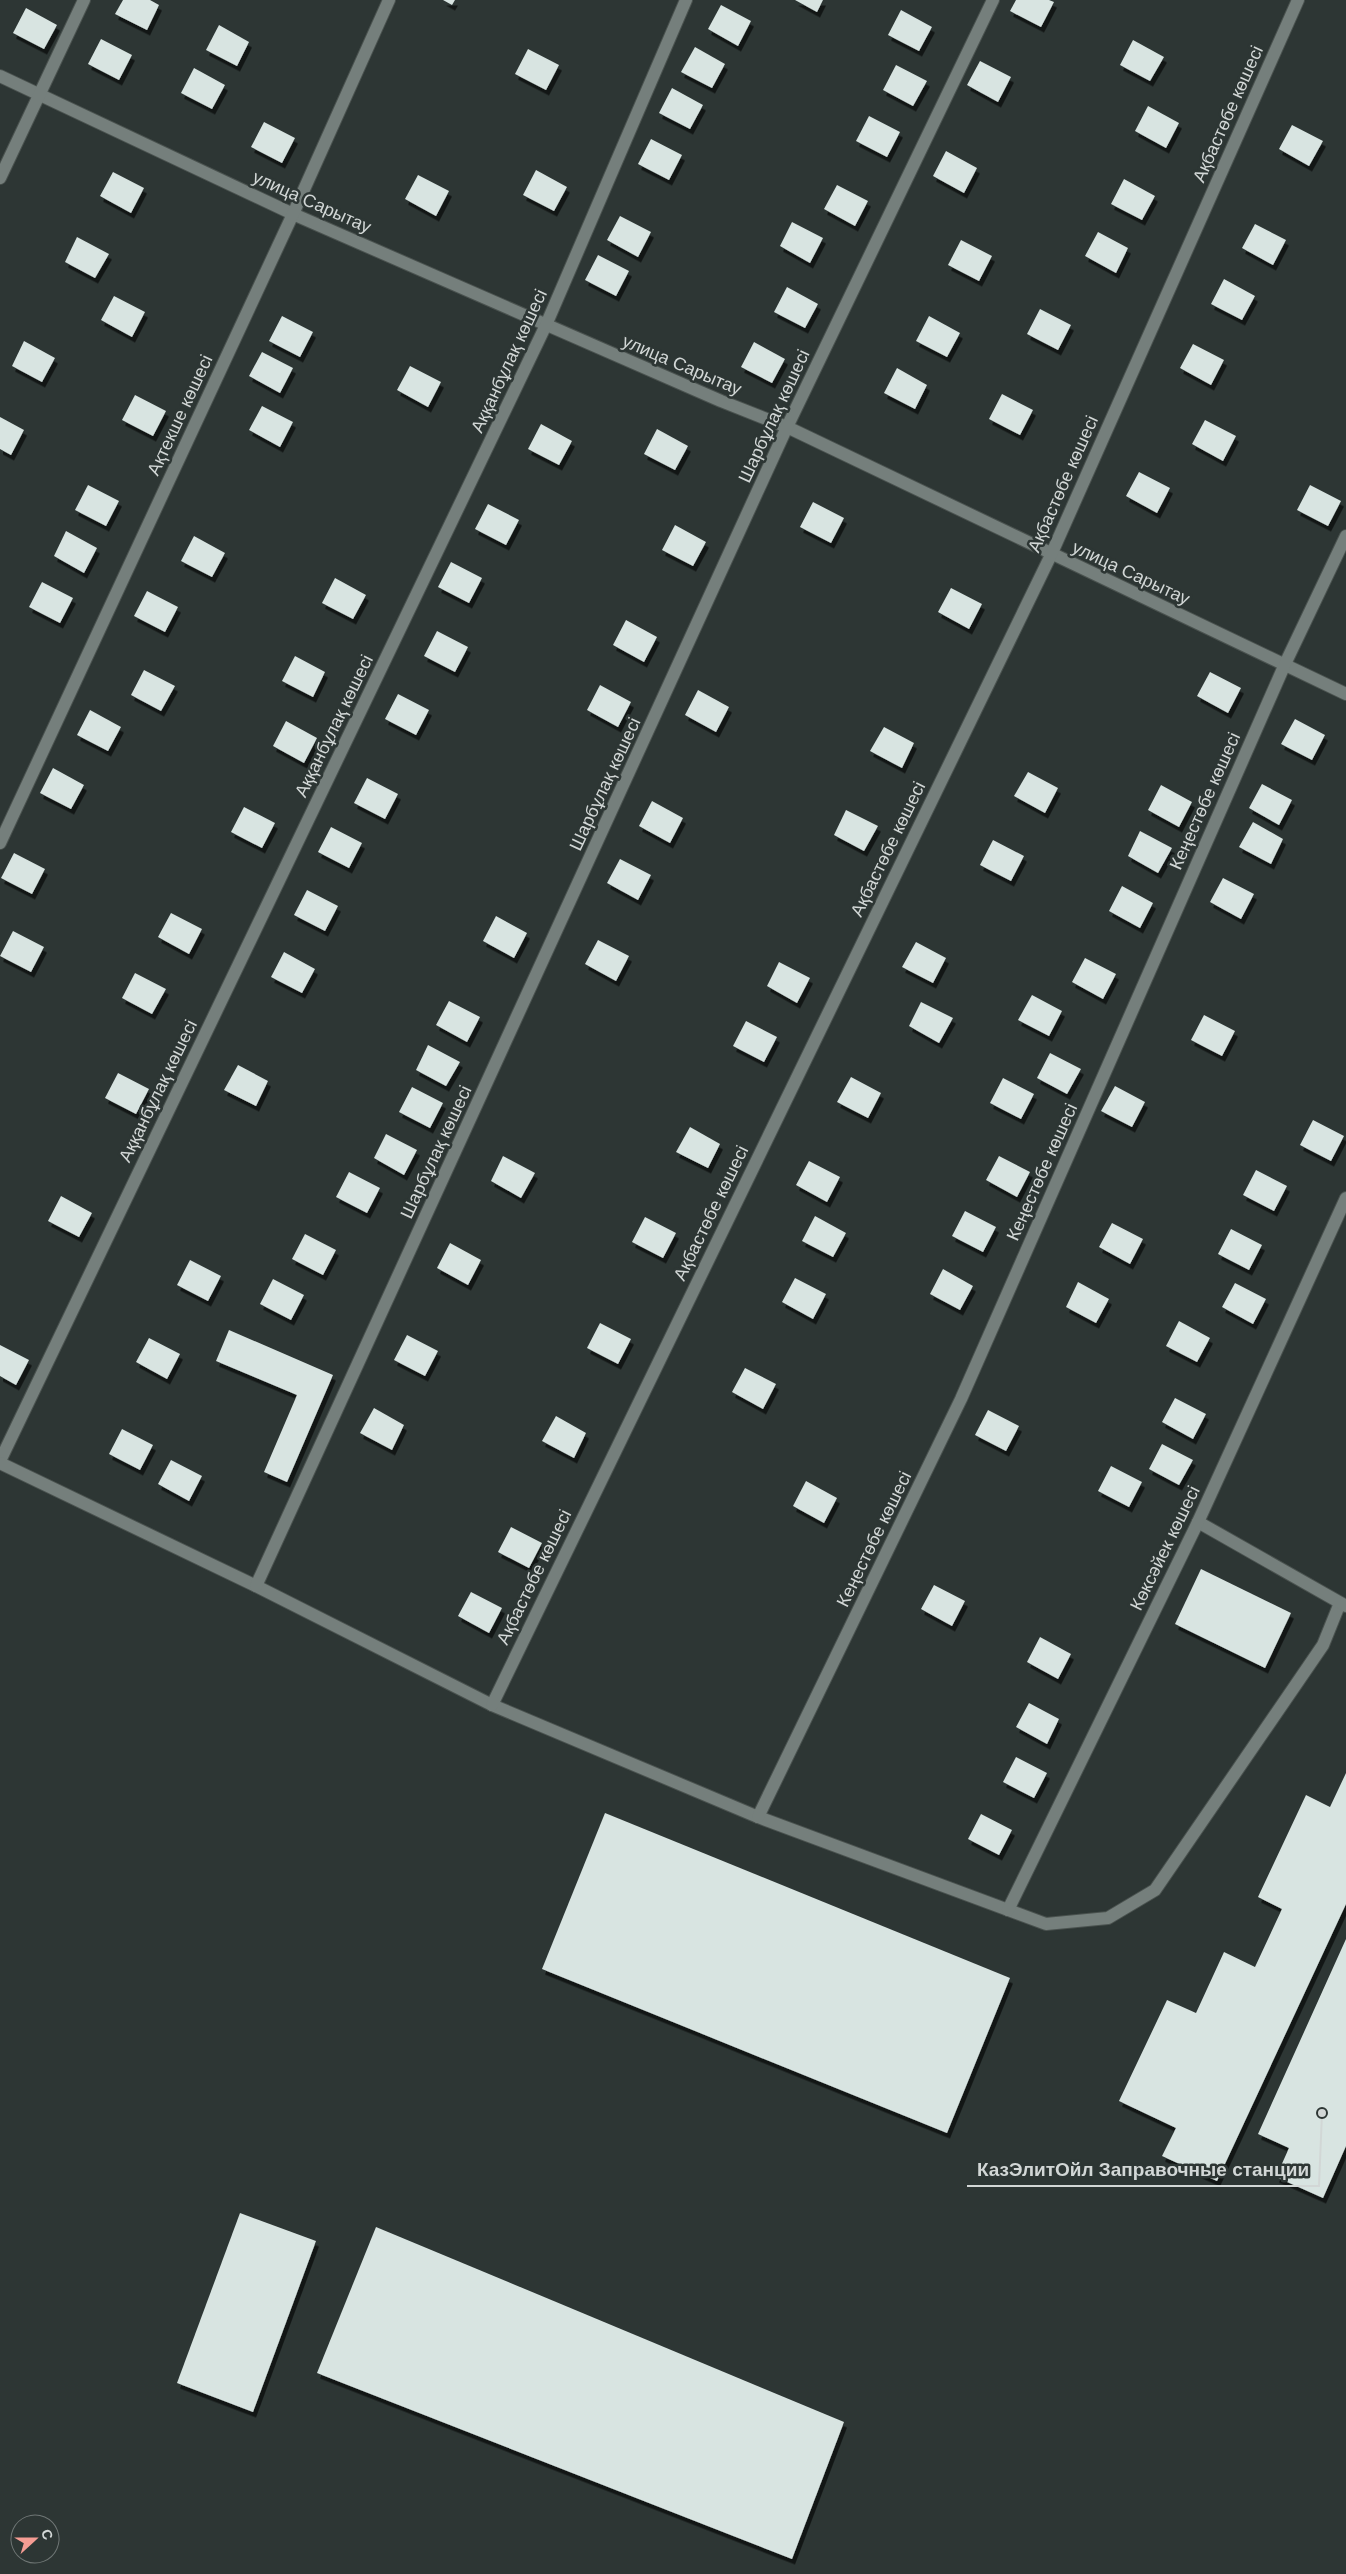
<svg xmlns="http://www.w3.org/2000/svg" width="1346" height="2574" font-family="Arial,sans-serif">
	<defs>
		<filter id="shadow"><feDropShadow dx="3" dy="5.5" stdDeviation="0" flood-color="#0009"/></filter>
	</defs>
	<rect width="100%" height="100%" fill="#2d3634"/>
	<!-- building -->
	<g fill="#d8e4e1" filter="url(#shadow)">
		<path d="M123,0H150L159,5L147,30L115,14Z"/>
		<path d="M443,0H455L452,5Z"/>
		<path d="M795,0H823L817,12Z"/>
		<path d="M1016,0H1049L1054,2L1041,27L1010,11Z"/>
		<path d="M721,5L751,21L738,46L708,29Z"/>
		<path d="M26,8L57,25L44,49L13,33Z"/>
		<path d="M901,10L932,27L919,51L888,35Z"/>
		<path d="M219,25L249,42L237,66L206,50Z"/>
		<path d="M101,39L132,55L119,80L88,64Z"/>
		<path d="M1133,40L1164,57L1150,81L1120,65Z"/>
		<path d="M695,47L725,64L712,88L681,72Z"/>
		<path d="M528,49L559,65L546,90L515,74Z"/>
		<path d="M980,61L1011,77L998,102L967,85Z"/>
		<path d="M896,65L927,81L913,106L883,90Z"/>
		<path d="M194,68L225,85L212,109L181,93Z"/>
		<path d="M672,88L703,105L690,129L659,113Z"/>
		<path d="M1148,106L1179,123L1166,148L1135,131Z"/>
		<path d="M869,116L900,132L887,157L856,141Z"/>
		<path d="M264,122L295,138L282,163L251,147Z"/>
		<path d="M1292,125L1323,141L1309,166L1279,149Z"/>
		<path d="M651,139L682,155L669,180L638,164Z"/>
		<path d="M946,151L977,168L964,193L933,176Z"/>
		<path d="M536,170L567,187L554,211L523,195Z"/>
		<path d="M113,172L144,188L131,213L100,196Z"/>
		<path d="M418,175L449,191L436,216L405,199Z"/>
		<path d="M1124,179L1155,196L1142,220L1111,204Z"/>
		<path d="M837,185L868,201L855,226L824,209Z"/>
		<path d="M620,216L651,232L638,257L607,240Z"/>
		<path d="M792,222L823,238L810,263L780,246Z"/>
		<path d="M1255,224L1286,240L1273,265L1242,248Z"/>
		<path d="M1098,232L1128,248L1116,273L1085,256Z"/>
		<path d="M77,237L109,254L95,278L65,262Z"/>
		<path d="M961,240L992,256L979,281L948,265Z"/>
		<path d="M598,255L629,271L616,296L585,280Z"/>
		<path d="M1224,279L1255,296L1242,320L1211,304Z"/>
		<path d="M787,287L818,304L805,328L774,312Z"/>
		<path d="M114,296L145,312L132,337L101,320Z"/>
		<path d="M1040,309L1071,325L1058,350L1027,334Z"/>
		<path d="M282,316L313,332L300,357L269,341Z"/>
		<path d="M929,316L960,333L947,357L916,341Z"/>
		<path d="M24,341L55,358L42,382L12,366Z"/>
		<path d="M754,342L785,359L772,383L741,367Z"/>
		<path d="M1193,344L1224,360L1211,385L1180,368Z"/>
		<path d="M262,352L293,368L280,393L249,376Z"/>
		<path d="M410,366L441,382L428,407L397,390Z"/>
		<path d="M897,368L927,385L915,409L884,393Z"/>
		<path d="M1002,394L1033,410L1020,435L989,419Z"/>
		<path d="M135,395L166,411L153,436L122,420Z"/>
		<path d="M262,406L293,422L280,447L249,430Z"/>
		<path d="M0,417L24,430L11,455L0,449Z"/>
		<path d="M1205,420L1236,436L1223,461L1192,444Z"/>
		<path d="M541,424L572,441L559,465L528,449Z"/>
		<path d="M657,429L688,446L675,470L644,454Z"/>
		<path d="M1139,472L1170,488L1157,513L1126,496Z"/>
		<path d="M88,485L119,501L106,526L75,510Z"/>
		<path d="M1310,485L1341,501L1328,526L1297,510Z"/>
		<path d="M813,502L844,518L831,543L800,527Z"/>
		<path d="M488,504L519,520L506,545L475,529Z"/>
		<path d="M675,525L706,542L693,566L662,550Z"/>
		<path d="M66,531L97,548L84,573L54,556Z"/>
		<path d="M194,536L225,553L212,577L181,561Z"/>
		<path d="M451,562L482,578L469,603L438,587Z"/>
		<path d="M335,578L366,595L353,619L322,603Z"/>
		<path d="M42,582L73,598L60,623L29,607Z"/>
		<path d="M951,588L982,604L969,629L938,612Z"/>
		<path d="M147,591L178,607L165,632L134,616Z"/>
		<path d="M626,620L657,637L644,662L613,645Z"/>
		<path d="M437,631L468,647L455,672L424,656Z"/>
		<path d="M295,656L325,672L313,697L282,681Z"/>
		<path d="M144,670L175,686L161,711L131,695Z"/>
		<path d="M1210,672L1241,688L1228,713L1197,696Z"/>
		<path d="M600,685L631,702L618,727L587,710Z"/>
		<path d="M698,690L729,707L716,732L685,715Z"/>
		<path d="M398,694L429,710L416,735L385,719Z"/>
		<path d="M90,710L121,727L108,751L77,735Z"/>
		<path d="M1295,719L1325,735L1312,760L1281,744Z"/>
		<path d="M286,721L317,738L304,763L273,746Z"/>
		<path d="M884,727L914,743L902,768L870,751Z"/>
		<path d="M53,768L84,785L71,809L40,793Z"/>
		<path d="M1028,772L1058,788L1045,813L1014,796Z"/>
		<path d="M367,778L398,794L385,819L354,803Z"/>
		<path d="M1262,784L1292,800L1279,825L1249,808Z"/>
		<path d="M1161,785L1192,802L1179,827L1148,810Z"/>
		<path d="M652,801L683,818L670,843L639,826Z"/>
		<path d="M244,807L275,823L262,848L231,832Z"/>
		<path d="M846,810L878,826L864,851L834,835Z"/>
		<path d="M1253,822L1283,839L1271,864L1239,847Z"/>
		<path d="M331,827L362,843L349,868L318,852Z"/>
		<path d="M1140,831L1172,848L1158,873L1128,856Z"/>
		<path d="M993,840L1024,856L1011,881L980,865Z"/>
		<path d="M14,853L45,869L32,894L1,878Z"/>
		<path d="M620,859L651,875L638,900L607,883Z"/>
		<path d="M1223,878L1254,894L1241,919L1210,902Z"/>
		<path d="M1122,886L1153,903L1140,928L1109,911Z"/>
		<path d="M307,890L338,906L325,931L294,915Z"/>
		<path d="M171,913L202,929L189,954L158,937Z"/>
		<path d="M496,916L527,933L514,958L483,941Z"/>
		<path d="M13,931L44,947L31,972L0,956Z"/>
		<path d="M598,940L629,956L616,981L585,964Z"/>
		<path d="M916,942L946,958L933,983L902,967Z"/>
		<path d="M284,952L315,969L302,993L271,977Z"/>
		<path d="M1085,958L1116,974L1103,999L1072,982Z"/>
		<path d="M779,962L810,978L797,1003L767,986Z"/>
		<path d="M135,973L166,989L152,1014L122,998Z"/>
		<path d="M1032,995L1062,1011L1049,1036L1018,1020Z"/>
		<path d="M449,1001L480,1017L467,1042L436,1025Z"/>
		<path d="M921,1002L953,1018L939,1043L909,1026Z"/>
		<path d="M1204,1015L1235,1031L1222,1056L1191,1040Z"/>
		<path d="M746,1021L777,1037L764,1062L733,1046Z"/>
		<path d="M428,1045L460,1062L446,1086L416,1070Z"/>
		<path d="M1050,1053L1081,1069L1067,1094L1037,1078Z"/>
		<path d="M238,1065L268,1081L256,1106L224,1090Z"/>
		<path d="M118,1073L149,1089L136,1114L105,1098Z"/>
		<path d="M851,1077L881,1093L868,1118L837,1102Z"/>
		<path d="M1003,1078L1034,1094L1021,1119L990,1103Z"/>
		<path d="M1115,1086L1145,1102L1132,1127L1101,1111Z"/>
		<path d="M412,1087L443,1103L430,1128L399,1112Z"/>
		<path d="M1313,1120L1344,1136L1331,1161L1300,1145Z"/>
		<path d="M690,1127L720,1144L708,1168L676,1152Z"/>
		<path d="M386,1134L417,1150L404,1175L374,1158Z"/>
		<path d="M503,1156L535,1173L521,1198L491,1181Z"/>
		<path d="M999,1156L1030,1172L1017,1197L986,1180Z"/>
		<path d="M809,1161L840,1177L827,1202L796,1185Z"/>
		<path d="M1256,1170L1287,1186L1274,1211L1243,1195Z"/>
		<path d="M349,1172L380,1188L367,1213L336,1197Z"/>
		<path d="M61,1196L92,1213L79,1237L48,1221Z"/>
		<path d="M965,1211L996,1227L983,1252L952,1236Z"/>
		<path d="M815,1216L846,1233L833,1257L802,1241Z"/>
		<path d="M645,1217L676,1233L663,1258L632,1242Z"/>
		<path d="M1112,1223L1143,1239L1130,1264L1099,1247Z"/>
		<path d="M1231,1229L1262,1245L1249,1270L1218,1254Z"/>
		<path d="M305,1234L336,1250L323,1275L292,1259Z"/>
		<path d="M450,1243L481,1260L468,1285L437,1268Z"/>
		<path d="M190,1260L221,1276L208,1301L177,1285Z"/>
		<path d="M943,1269L973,1286L960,1310L930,1294Z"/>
		<path d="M795,1278L826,1294L813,1319L782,1302Z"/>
		<path d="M273,1279L304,1295L291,1320L260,1304Z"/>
		<path d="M1078,1282L1109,1299L1096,1323L1066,1307Z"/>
		<path d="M1235,1283L1266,1299L1253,1324L1222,1307Z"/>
		<path d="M1179,1321L1210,1338L1197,1362L1166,1346Z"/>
		<path d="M600,1323L631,1339L618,1364L587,1348Z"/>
		<path d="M229,1330L333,1375L287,1482L264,1472L297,1395L216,1361Z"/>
		<path d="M407,1335L438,1351L425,1376L394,1360Z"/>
		<path d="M149,1338L180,1354L167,1379L136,1362Z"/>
		<path d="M0,1345L29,1360L16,1385L0,1376Z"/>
		<path d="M745,1368L776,1384L763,1409L732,1392Z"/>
		<path d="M1175,1398L1206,1414L1193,1439L1162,1422Z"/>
		<path d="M374,1408L404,1425L392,1450L360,1433Z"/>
		<path d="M988,1410L1019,1426L1006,1451L975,1435Z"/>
		<path d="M556,1416L586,1433L574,1458L542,1441Z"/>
		<path d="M122,1429L153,1445L140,1470L109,1454Z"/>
		<path d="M1162,1444L1193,1460L1179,1485L1149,1469Z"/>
		<path d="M171,1460L202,1476L189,1501L158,1484Z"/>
		<path d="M1111,1466L1142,1482L1129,1507L1098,1491Z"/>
		<path d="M806,1481L837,1498L824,1523L793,1506Z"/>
		<path d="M511,1527L542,1543L529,1568L498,1552Z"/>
		<path d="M1201,1569L1291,1613L1265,1668L1175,1624Z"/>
		<path d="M934,1585L965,1601L952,1626L921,1609Z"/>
		<path d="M471,1592L502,1608L489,1633L458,1616Z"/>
		<path d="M1040,1637L1071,1654L1058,1679L1027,1662Z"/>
		<path d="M1029,1703L1059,1719L1047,1744L1016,1727Z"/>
		<path d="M1016,1757L1047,1773L1034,1798L1003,1782Z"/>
		<path d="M1346,1773V1904L1217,2181L1162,2156L1176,2128L1119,2101L1167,2000L1196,2013L1224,1952L1255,1967L1282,1909L1258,1897L1306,1795L1330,1807Z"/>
		<path d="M605,1813L1010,1978L947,2133L542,1969Z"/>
		<path d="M981,1814L1012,1830L999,1855L968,1839Z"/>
		<path d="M1346,1939V2146L1323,2198L1276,2177L1289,2148L1258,2134Z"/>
		<path d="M240,2213L316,2241L253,2412L177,2383Z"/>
		<path d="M376,2227L844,2422L792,2559L317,2373Z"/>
	</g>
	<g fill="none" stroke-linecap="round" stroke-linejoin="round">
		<!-- minor casing -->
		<g stroke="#4a524f" stroke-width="14">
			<g id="minor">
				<path d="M0,76L293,214L721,401L787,427L1346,694"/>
				<path d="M0,178L84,0"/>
				<path d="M0,843L293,214L389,0"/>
				<path d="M0,1461L546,325L686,0"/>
				<path d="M0,1463L256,1586L492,1705L758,1817L1046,1924L1108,1918L1155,1890L1323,1645L1340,1603"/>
				<path d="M1198,1522L1346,1606"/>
				<path d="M256,1586L787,427L993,0"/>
				<path d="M492,1705L1051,555L1298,0"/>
				<path d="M758,1817L961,1399L1285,664L1346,536"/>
				<path d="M1008,1910L1198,1522L1346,1198"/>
			</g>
		</g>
		<!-- minor -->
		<use href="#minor" stroke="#757f7c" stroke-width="12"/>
	</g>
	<g text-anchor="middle" stroke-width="5" stroke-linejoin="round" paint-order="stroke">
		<!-- street labels -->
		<g font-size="18" fill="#d2d7d6" stroke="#2d3634">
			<text transform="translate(1228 114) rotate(-66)" y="6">Ақбастөбе көшесі</text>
			<text transform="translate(312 202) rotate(24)" y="6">улица Сарытау</text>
			<text transform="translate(509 361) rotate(-65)" y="6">Аққанбұлақ көшесі</text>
			<text transform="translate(682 365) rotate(23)" y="6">улица Сарытау</text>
			<text transform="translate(180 415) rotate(-65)" y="6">Ақтекше көшесі</text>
			<text transform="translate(774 416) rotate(-65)" y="6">Шарбұлақ көшесі</text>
			<text transform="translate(1063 484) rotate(-66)" y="6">Ақбастөбе көшесі</text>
			<text transform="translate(1131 573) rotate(25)" y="6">улица Сарытау</text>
			<text transform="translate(334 726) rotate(-64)" y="6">Аққанбұлақ көшесі</text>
			<text transform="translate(605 784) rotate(-65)" y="6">Шарбұлақ көшесі</text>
			<text transform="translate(1205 801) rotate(-66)" y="6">Кеңестөбе көшесі</text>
			<text transform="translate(888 849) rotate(-64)" y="6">Ақбастөбе көшесі</text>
			<text transform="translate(158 1091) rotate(-64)" y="6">Аққанбұлақ көшесі</text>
			<text transform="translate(436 1152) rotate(-65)" y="6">Шарбұлақ көшесі</text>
			<text transform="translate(1042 1172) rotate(-66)" y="6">Кеңестөбе көшесі</text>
			<text transform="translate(711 1213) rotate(-64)" y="6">Ақбастөбе көшесі</text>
			<text transform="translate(874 1539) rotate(-64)" y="6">Кеңестөбе көшесі</text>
			<text transform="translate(1165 1548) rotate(-64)" y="6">Көксәйек көшесі</text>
			<text transform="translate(534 1577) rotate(-64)" y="6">Ақбастөбе көшесі</text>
		</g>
	</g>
	<!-- callouts -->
	<path fill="none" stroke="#d2d7d6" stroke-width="2" d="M1322 2113L1319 2186H967"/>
	<circle fill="#d2d7d6" stroke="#2d3634" stroke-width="2" cx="1322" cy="2113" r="5"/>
	<g font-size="19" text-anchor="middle" font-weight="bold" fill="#d2d7d6" stroke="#2d3634" stroke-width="5" stroke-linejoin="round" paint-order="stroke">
		<text x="1143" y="2176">КазЭлитОйл Заправочные станции</text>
	</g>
	<!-- north arrow -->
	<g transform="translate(35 2539) rotate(69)"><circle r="24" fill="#2d3634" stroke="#6f7675"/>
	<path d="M0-4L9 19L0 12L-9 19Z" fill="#f59c93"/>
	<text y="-8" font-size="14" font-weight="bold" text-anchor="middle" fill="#d2d7d6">С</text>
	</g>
</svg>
